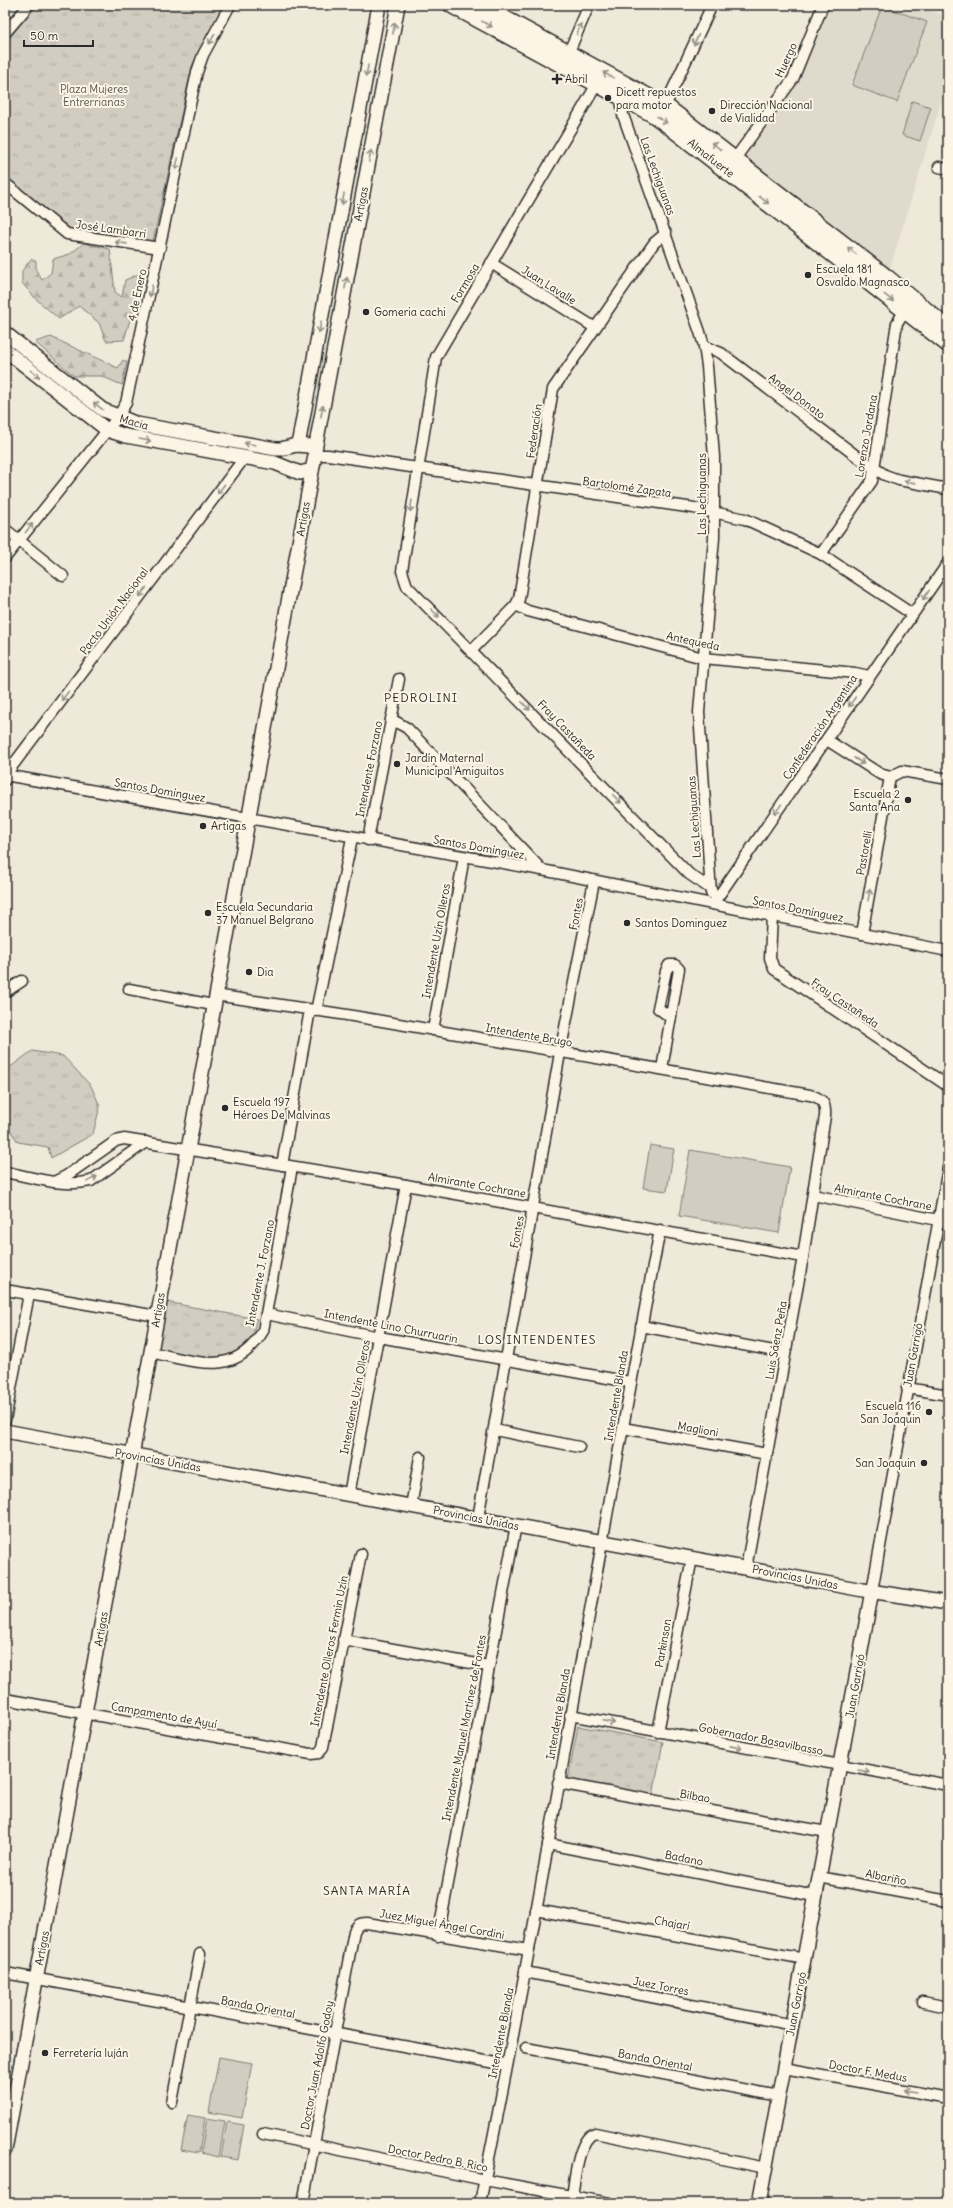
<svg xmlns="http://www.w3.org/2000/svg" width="953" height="2208" font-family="Delius,sans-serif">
	<defs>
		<pattern id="forest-firs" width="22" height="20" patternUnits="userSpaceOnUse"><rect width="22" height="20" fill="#d2cdc0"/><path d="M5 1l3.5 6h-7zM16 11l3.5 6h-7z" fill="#b4b0a5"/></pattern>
		<pattern id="park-tufts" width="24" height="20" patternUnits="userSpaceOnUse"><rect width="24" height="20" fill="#d2cdc0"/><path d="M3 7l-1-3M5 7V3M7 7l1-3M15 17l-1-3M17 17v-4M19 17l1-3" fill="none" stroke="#b4b0a5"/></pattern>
	</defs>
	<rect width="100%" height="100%" fill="#efe9da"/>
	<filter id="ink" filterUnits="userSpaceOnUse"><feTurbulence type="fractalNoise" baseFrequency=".025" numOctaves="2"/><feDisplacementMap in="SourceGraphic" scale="8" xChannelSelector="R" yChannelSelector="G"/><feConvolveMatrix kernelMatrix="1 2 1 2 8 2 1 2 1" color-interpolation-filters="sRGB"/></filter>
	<g filter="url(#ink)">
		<!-- built -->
		<path fill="#e0dacc" d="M823,5H915L948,17V80L887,278L734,160L793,79Z"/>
		<!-- green -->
		<g fill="#d2cdc0" stroke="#7e7c76">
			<path d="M882,6L927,22L897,102L852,85Z"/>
			<path d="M912,101L931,107L920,141L902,135Z"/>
			<path d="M650,1145L674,1149L667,1191L643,1188Z"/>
			<path d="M690,1150L790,1167L779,1233L679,1216Z"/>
			<path d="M219,2057L252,2063L242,2118L209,2112Z"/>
			<path d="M188,2115L205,2118L199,2153L181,2150Z"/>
			<path d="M207,2118L225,2121L219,2157L201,2153Z"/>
			<path d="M227,2122L244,2125L238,2160L221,2157Z"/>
		</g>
		<!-- forest -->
		<g fill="url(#forest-firs)" stroke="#7e7c76">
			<path d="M84,243L110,249L115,292L122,297L125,280L139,274L141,283L124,340L106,341L99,323L79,306L59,319L36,299L22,283V271L31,259L36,261V270L42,280L51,273L53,259L70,254Z"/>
			<path d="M51,337L118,368L123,360L127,362L122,385L101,376H74L35,342Z"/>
		</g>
		<!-- park -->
		<g fill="url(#park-tufts)" stroke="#7e7c76">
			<path d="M37,5H224L192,66L153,241L145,242L73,231L5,177V43Z"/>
			<path d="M32,1051L63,1056L91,1086L100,1106L93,1134L51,1158L48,1147L18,1142L5,1123V1071Z"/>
			<path d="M166,1302L257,1319C255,1325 254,1333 251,1340C236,1369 182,1354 158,1349Z"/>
			<path d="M578,1726L663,1742L653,1796L568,1779Z"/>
		</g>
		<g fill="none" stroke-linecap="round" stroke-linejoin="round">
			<!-- minor casing -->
			<g stroke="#2b2b2b" stroke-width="13">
				<g id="minor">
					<path d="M5,33L29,5"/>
					<path d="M568,54L589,5"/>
					<path d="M597,84L436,357L402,571L407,586L689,874L711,889"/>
					<path d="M621,97L623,115L700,332L704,346L707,366L714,457V538L699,712L711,893"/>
					<path d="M665,106L712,5"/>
					<path d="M734,160L793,79L823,5"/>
					<path d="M939,167L948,169"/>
					<path d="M5,183L67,234L160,248"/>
					<path d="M491,263L594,327"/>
					<path d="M704,346L721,353L859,458L885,475L899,480L948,489"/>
					<path d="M315,455H328L694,508L745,519L821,554L912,614"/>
					<path d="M5,529L63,576"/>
					<path d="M821,554L872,481L897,323L905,310"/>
					<path d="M5,558L117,418L126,403L197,72L203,55L230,5"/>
					<path d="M516,605L528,611L703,658L855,673L869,676"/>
					<path d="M472,650L516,605L519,599L553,389L654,243L666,233"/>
					<path d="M391,719L407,728L542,870"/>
					<path d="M827,740L880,774L890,777L902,771L948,779"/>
					<path d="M5,775L542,870L948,951"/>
					<path d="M5,780L10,769L245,457"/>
					<path d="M368,840L399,679"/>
					<path d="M713,904L948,563"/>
					<path d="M772,916L770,958L774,969L948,1086"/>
					<path d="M862,934L890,777"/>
					<path d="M129,989L213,1005"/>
					<path d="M5,992L22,981"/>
					<path d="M215,995L347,1015L810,1095C822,1098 826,1103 825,1116L803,1257L746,1568"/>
					<path d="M316,1011L352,838"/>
					<path d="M433,1030L464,857"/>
					<path d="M662,1069L679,969L675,965H669L666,971L658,1008L670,1017"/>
					<path d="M282,1165L310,1010"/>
					<path d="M5,1172C33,1177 63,1188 91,1181L146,1142"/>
					<path d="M54,1182L66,1176L116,1141L124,1139L406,1185L803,1257"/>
					<path d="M813,1195L948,1222"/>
					<path d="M5,1290L157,1316"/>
					<path d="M266,1314L379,1337L630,1382"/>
					<path d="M641,1326L785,1353"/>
					<path d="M150,1352C195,1361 235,1379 263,1331L292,1167"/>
					<path d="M907,1388L948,1395"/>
					<path d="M5,1420L29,1294"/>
					<path d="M623,1428L767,1454"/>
					<path d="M495,1430L579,1447"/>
					<path d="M349,1495L406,1185"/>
					<path d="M411,1506L420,1457"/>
					<path d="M478,1518L560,1053L594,881"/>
					<path d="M872,1591L948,1168"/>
					<path d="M343,1640L488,1666"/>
					<path d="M5,1699L311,1754L319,1753L323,1747L361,1554"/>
					<path d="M570,1715L948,1785"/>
					<path d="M658,1732L692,1558"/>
					<path d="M558,1783L827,1832"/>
					<path d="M548,1844L815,1896"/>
					<path d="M819,1877L948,1901"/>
					<path d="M536,1910L805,1959"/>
					<path d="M438,1936L516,1525"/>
					<path d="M525,1972L793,2025"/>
					<path d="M5,1973L507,2065"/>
					<path d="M923,2002L948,2007"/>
					<path d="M526,2048L779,2096"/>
					<path d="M784,2068L948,2098"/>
					<path d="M172,2102L200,1954"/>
					<path d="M263,2134L485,2180L609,2203"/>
					<path d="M572,2196C575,2180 578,2138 595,2133L766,2168"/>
					<path d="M303,2203L354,1931C358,1924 360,1923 367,1923L529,1950"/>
					<path d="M480,2203C546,1880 597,1553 660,1230"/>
				</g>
			</g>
			<!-- tertiary casing -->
			<g stroke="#2b2b2b" stroke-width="16">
				<g id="tertiary">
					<path d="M5,333L103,410L137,424L276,449H281L296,445L309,446L315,450V455L5,2150"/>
					<path d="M5,350L107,430L126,436L275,463L300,473L312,470"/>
					<path d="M296,445L299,440L379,5"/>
					<path d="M315,450L398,5"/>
					<path d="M5,1431L863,1590L948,1603"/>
					<path d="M759,2203L872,1591"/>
				</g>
			</g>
			<!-- primary casing -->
			<g stroke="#2b2b2b" stroke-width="19">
				<g id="primary">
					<path d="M452,5L653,114L667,124L948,344"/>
					<path d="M479,5L665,106L887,278L948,329"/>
				</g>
			</g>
			<!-- minor -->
			<use href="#minor" stroke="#fcf5e5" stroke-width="10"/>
			<!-- tertiary -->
			<use href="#tertiary" stroke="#fcf5e5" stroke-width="13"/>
			<!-- primary -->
			<use href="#primary" stroke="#fcf5e5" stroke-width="16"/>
		</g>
		<!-- one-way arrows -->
		<defs><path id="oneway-shaft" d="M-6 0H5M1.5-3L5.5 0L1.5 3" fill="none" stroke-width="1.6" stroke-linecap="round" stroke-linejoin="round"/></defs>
		<g stroke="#949088">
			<use href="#oneway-shaft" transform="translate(487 24) rotate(29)"/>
			<use href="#oneway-shaft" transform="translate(394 28) rotate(-79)"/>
			<use href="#oneway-shaft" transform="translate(579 29) rotate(-67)"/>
			<use href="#oneway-shaft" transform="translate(212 39) rotate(119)"/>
			<use href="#oneway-shaft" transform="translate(696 40) rotate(115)"/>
			<use href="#oneway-shaft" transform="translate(367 71) rotate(101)"/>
			<use href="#oneway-shaft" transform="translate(608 75) rotate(-151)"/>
			<use href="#oneway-shaft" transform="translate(662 120) rotate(34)"/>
			<use href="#oneway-shaft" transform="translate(716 146) rotate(-142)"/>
			<use href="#oneway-shaft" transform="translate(370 156) rotate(-79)"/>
			<use href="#oneway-shaft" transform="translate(177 164) rotate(102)"/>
			<use href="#oneway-shaft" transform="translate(343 199) rotate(101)"/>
			<use href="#oneway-shaft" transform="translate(764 200) rotate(38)"/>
			<use href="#oneway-shaft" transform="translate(121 243) rotate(-172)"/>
			<use href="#oneway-shaft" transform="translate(852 251) rotate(-142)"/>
			<use href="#oneway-shaft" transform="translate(346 283) rotate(-79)"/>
			<use href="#oneway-shaft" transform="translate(151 291) rotate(102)"/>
			<use href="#oneway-shaft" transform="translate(889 298) rotate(38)"/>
			<use href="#oneway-shaft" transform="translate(320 327) rotate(101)"/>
			<use href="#oneway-shaft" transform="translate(35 374) rotate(39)"/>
			<use href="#oneway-shaft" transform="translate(98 406) rotate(-142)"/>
			<use href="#oneway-shaft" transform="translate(322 411) rotate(-79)"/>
			<use href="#oneway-shaft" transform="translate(145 440) rotate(10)"/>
			<use href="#oneway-shaft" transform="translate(250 444) rotate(-170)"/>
			<use href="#oneway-shaft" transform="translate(910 482) rotate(-170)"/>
			<use href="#oneway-shaft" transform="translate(221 489) rotate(127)"/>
			<use href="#oneway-shaft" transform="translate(411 506) rotate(99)"/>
			<use href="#oneway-shaft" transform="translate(29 528) rotate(-52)"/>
			<use href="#oneway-shaft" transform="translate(143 592) rotate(127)"/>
			<use href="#oneway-shaft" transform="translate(926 595) rotate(125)"/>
			<use href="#oneway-shaft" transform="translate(435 613) rotate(45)"/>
			<use href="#oneway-shaft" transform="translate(65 696) rotate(127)"/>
			<use href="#oneway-shaft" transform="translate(852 702) rotate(124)"/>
			<use href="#oneway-shaft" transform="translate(526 706) rotate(46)"/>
			<use href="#oneway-shaft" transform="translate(859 761) rotate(33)"/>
			<use href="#oneway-shaft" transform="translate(617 799) rotate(46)"/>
			<use href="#oneway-shaft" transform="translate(778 809) rotate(125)"/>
			<use href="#oneway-shaft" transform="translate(869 895) rotate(-80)"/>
			<use href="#oneway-shaft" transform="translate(92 1179) rotate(-29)"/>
			<use href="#oneway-shaft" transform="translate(609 1722) rotate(11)"/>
			<use href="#oneway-shaft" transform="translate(736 1747) rotate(11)"/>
			<use href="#oneway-shaft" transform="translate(864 1771) rotate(10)"/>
			<use href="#oneway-shaft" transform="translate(910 2091) rotate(-170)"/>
		</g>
	</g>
	<!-- markers -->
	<g fill="#2b2b2b" stroke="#fcf5e5" stroke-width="1.5">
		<path d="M555 73h4v4h4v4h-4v4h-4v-4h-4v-4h4z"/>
		<circle cx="608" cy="98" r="4"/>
		<circle cx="712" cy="111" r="4"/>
		<circle cx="808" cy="275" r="4"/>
		<circle cx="366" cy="312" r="4"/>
		<circle cx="397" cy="764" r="4"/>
		<circle cx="908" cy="800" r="4"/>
		<circle cx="203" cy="826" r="4"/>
		<circle cx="208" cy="913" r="4"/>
		<circle cx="627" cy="923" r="4"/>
		<circle cx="249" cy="972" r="4"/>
		<circle cx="225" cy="1108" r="4"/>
		<circle cx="929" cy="1412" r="4"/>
		<circle cx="924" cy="1463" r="4"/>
		<circle cx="45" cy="2053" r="4"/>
	</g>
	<g text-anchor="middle" stroke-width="4" stroke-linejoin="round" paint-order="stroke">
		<!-- street labels -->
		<g font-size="11" fill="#2b2b2b" stroke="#fcf5e5">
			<text transform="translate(786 60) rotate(-65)" y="4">Huergo</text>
			<text transform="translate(711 158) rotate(38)" y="4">Almafuerte</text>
			<text transform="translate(658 176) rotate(70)" y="4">Las Lechiguanas</text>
			<text transform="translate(361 204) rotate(-79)" y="4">Artigas</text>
			<text transform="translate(111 229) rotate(8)" y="4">José Lambarri</text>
			<text transform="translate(465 283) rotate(-59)" y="4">Formosa</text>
			<text transform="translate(549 285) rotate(32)" y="4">Juan Lavalle</text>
			<text transform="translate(137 295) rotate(-78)" y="4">4 de Enero</text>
			<text transform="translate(797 396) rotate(37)" y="4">Angel Donato</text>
			<text transform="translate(134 422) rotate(16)" y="4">Macia</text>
			<text transform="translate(534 431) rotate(-82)" y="4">Federación</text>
			<text transform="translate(866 436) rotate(-80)" y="4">Lorenzo Jordana</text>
			<text transform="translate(627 487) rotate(8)" y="4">Bartolomé Zapata</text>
			<text transform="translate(702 494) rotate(-90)" y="4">Las Lechiguanas</text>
			<text transform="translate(303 519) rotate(-80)" y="4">Artigas</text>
			<text transform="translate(114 611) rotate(-53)" y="4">Pacto Unión Nacional</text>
			<text transform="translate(693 641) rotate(12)" y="4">Antequeda</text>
			<text transform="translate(820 727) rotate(-56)" y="4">Confederación Argentina</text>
			<text transform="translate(567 730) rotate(46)" y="4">Fray Castañeda</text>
			<text transform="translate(369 769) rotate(-79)" y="4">Intendente Forzano</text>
			<text transform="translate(160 790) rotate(10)" y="4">Santos Domínguez</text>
			<text transform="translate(694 817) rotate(-94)" y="4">Las Lechiguanas</text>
			<text transform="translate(479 847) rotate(10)" y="4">Santos Domínguez</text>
			<text transform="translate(864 853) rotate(-80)" y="4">Pastorelli</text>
			<text transform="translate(798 909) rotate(11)" y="4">Santos Domínguez</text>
			<text transform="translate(576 914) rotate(-79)" y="4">Fontes</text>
			<text transform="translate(436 941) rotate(-80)" y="4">Intendente Uzín Olleros</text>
			<text transform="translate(845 1003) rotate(34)" y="4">Fray Castañeda</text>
			<text transform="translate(529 1035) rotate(10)" y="4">Intendente Brugo</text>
			<text transform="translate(477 1185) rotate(10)" y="4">Almirante Cochrane</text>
			<text transform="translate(883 1197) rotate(11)" y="4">Almirante Cochrane</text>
			<text transform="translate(517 1232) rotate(-79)" y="4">Fontes</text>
			<text transform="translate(260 1273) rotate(-79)" y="4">Intendente J. Forzano</text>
			<text transform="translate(158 1310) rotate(-80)" y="4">Artigas</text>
			<text transform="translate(391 1326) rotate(11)" y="4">Intendente Lino Churruarin</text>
			<text transform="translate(776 1340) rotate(-80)" y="4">Luis Sáenz Peña</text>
			<text transform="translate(913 1355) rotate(-80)" y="4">Juan Garrigó</text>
			<text transform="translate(616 1396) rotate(-80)" y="4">Intendente Blanda</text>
			<text transform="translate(355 1397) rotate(-79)" y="4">Intendente Uzín Olleros</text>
			<text transform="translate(698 1429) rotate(10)" y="4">Maglioni</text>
			<text transform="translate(158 1460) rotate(10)" y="4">Provincias Unidas</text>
			<text transform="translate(476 1518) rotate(11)" y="4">Provincias Unidas</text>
			<text transform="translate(795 1577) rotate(11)" y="4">Provincias Unidas</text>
			<text transform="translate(101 1629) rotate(-80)" y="4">Artigas</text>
			<text transform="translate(663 1643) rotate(-80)" y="4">Parkinson</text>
			<text transform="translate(329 1651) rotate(-79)" y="4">Intendente Olleros Fermín Uzin</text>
			<text transform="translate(855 1686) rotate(-80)" y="4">Juan Garrigó</text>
			<text transform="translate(558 1714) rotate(-80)" y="4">Intendente Blanda</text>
			<text transform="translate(164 1715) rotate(10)" y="4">Campamento de Ayuí</text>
			<text transform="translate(464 1728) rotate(-79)" y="4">Intendente Manuel Martínez de Fontes</text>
			<text transform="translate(761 1739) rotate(11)" y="4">Gobernador Basavilbasso</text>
			<text transform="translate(695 1796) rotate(10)" y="4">Bilbao</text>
			<text transform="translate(684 1858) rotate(11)" y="4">Badano</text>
			<text transform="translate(886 1877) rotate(11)" y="4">Albariño</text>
			<text transform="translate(672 1923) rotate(10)" y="4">Chajarí</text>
			<text transform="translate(442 1924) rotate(10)" y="4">Juez Miguel Ángel Cordini</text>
			<text transform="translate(42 1948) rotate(-79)" y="4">Artigas</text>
			<text transform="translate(661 1986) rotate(11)" y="4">Juez Torres</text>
			<text transform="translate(796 2004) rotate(-79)" y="4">Juan Garrigó</text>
			<text transform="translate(258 2007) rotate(11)" y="4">Banda Oriental</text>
			<text transform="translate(501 2033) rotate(-79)" y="4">Intendente Blanda</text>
			<text transform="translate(655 2060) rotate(11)" y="4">Banda Oriental</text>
			<text transform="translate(317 2065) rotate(-79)" y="4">Doctor Juan Adolfo Godoy</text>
			<text transform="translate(868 2071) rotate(10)" y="4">Doctor F. Medus</text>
			<text transform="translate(438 2158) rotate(11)" y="4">Doctor Pedro B. Rico</text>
		</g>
		<!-- poi labels -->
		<g font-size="11" fill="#2b2b2b" stroke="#fcf5e5" text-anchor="start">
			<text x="565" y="83">Abril</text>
			<text x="616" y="96">Dicett repuestos<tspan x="616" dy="13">para motor</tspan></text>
			<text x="720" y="109">Dirección Nacional<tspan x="720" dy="13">de Vialidad</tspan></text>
			<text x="816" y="273">Escuela 181<tspan x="816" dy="13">Osvaldo Magnasco</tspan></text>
			<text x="374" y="316">Gomeria cachi</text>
			<text x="405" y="762">Jardín Maternal<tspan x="405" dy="13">Municipal Amiguitos</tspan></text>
			<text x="900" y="798" text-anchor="end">Escuela 2<tspan x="900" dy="13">Santa Ana</tspan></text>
			<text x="211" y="830">Artigas</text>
			<text x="216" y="911">Escuela Secundaria<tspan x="216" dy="13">37 Manuel Belgrano</tspan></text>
			<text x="635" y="927">Santos Dominguez</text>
			<text x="257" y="976">Dia</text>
			<text x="233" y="1106">Escuela 197<tspan x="233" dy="13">Héroes De Malvinas</tspan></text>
			<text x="921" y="1410" text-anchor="end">Escuela 116<tspan x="921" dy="13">San Joaquin</tspan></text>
			<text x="916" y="1467" text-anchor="end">San Joaquin</text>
			<text x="53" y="2057">Ferretería luján</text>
		</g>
		<!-- park labels -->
		<g font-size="11" fill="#555450" stroke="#fcf5e5">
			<text x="94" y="93">Plaza Mujeres<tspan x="94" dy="13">Entrerrianas</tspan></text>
		</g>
		<!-- neighbourhood labels -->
		<g font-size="12" letter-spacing="1" fill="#2b2b2b" stroke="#fcf5e5">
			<text x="421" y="702">PEDROLINI</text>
			<text x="537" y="1344">LOS INTENDENTES</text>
			<text x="367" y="1895">SANTA MARÍA</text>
		</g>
	</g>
	<!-- margin -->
	<rect width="953" height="2208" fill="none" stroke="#fcf5e5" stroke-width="20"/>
	<rect x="10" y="10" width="933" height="2188" fill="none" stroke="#2b2b2b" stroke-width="1.5" filter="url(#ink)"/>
	<!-- scale -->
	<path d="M24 40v6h69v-6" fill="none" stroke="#2b2b2b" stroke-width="2"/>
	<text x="30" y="40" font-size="12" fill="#2b2b2b" stroke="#fcf5e5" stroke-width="3" paint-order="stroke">50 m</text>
</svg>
